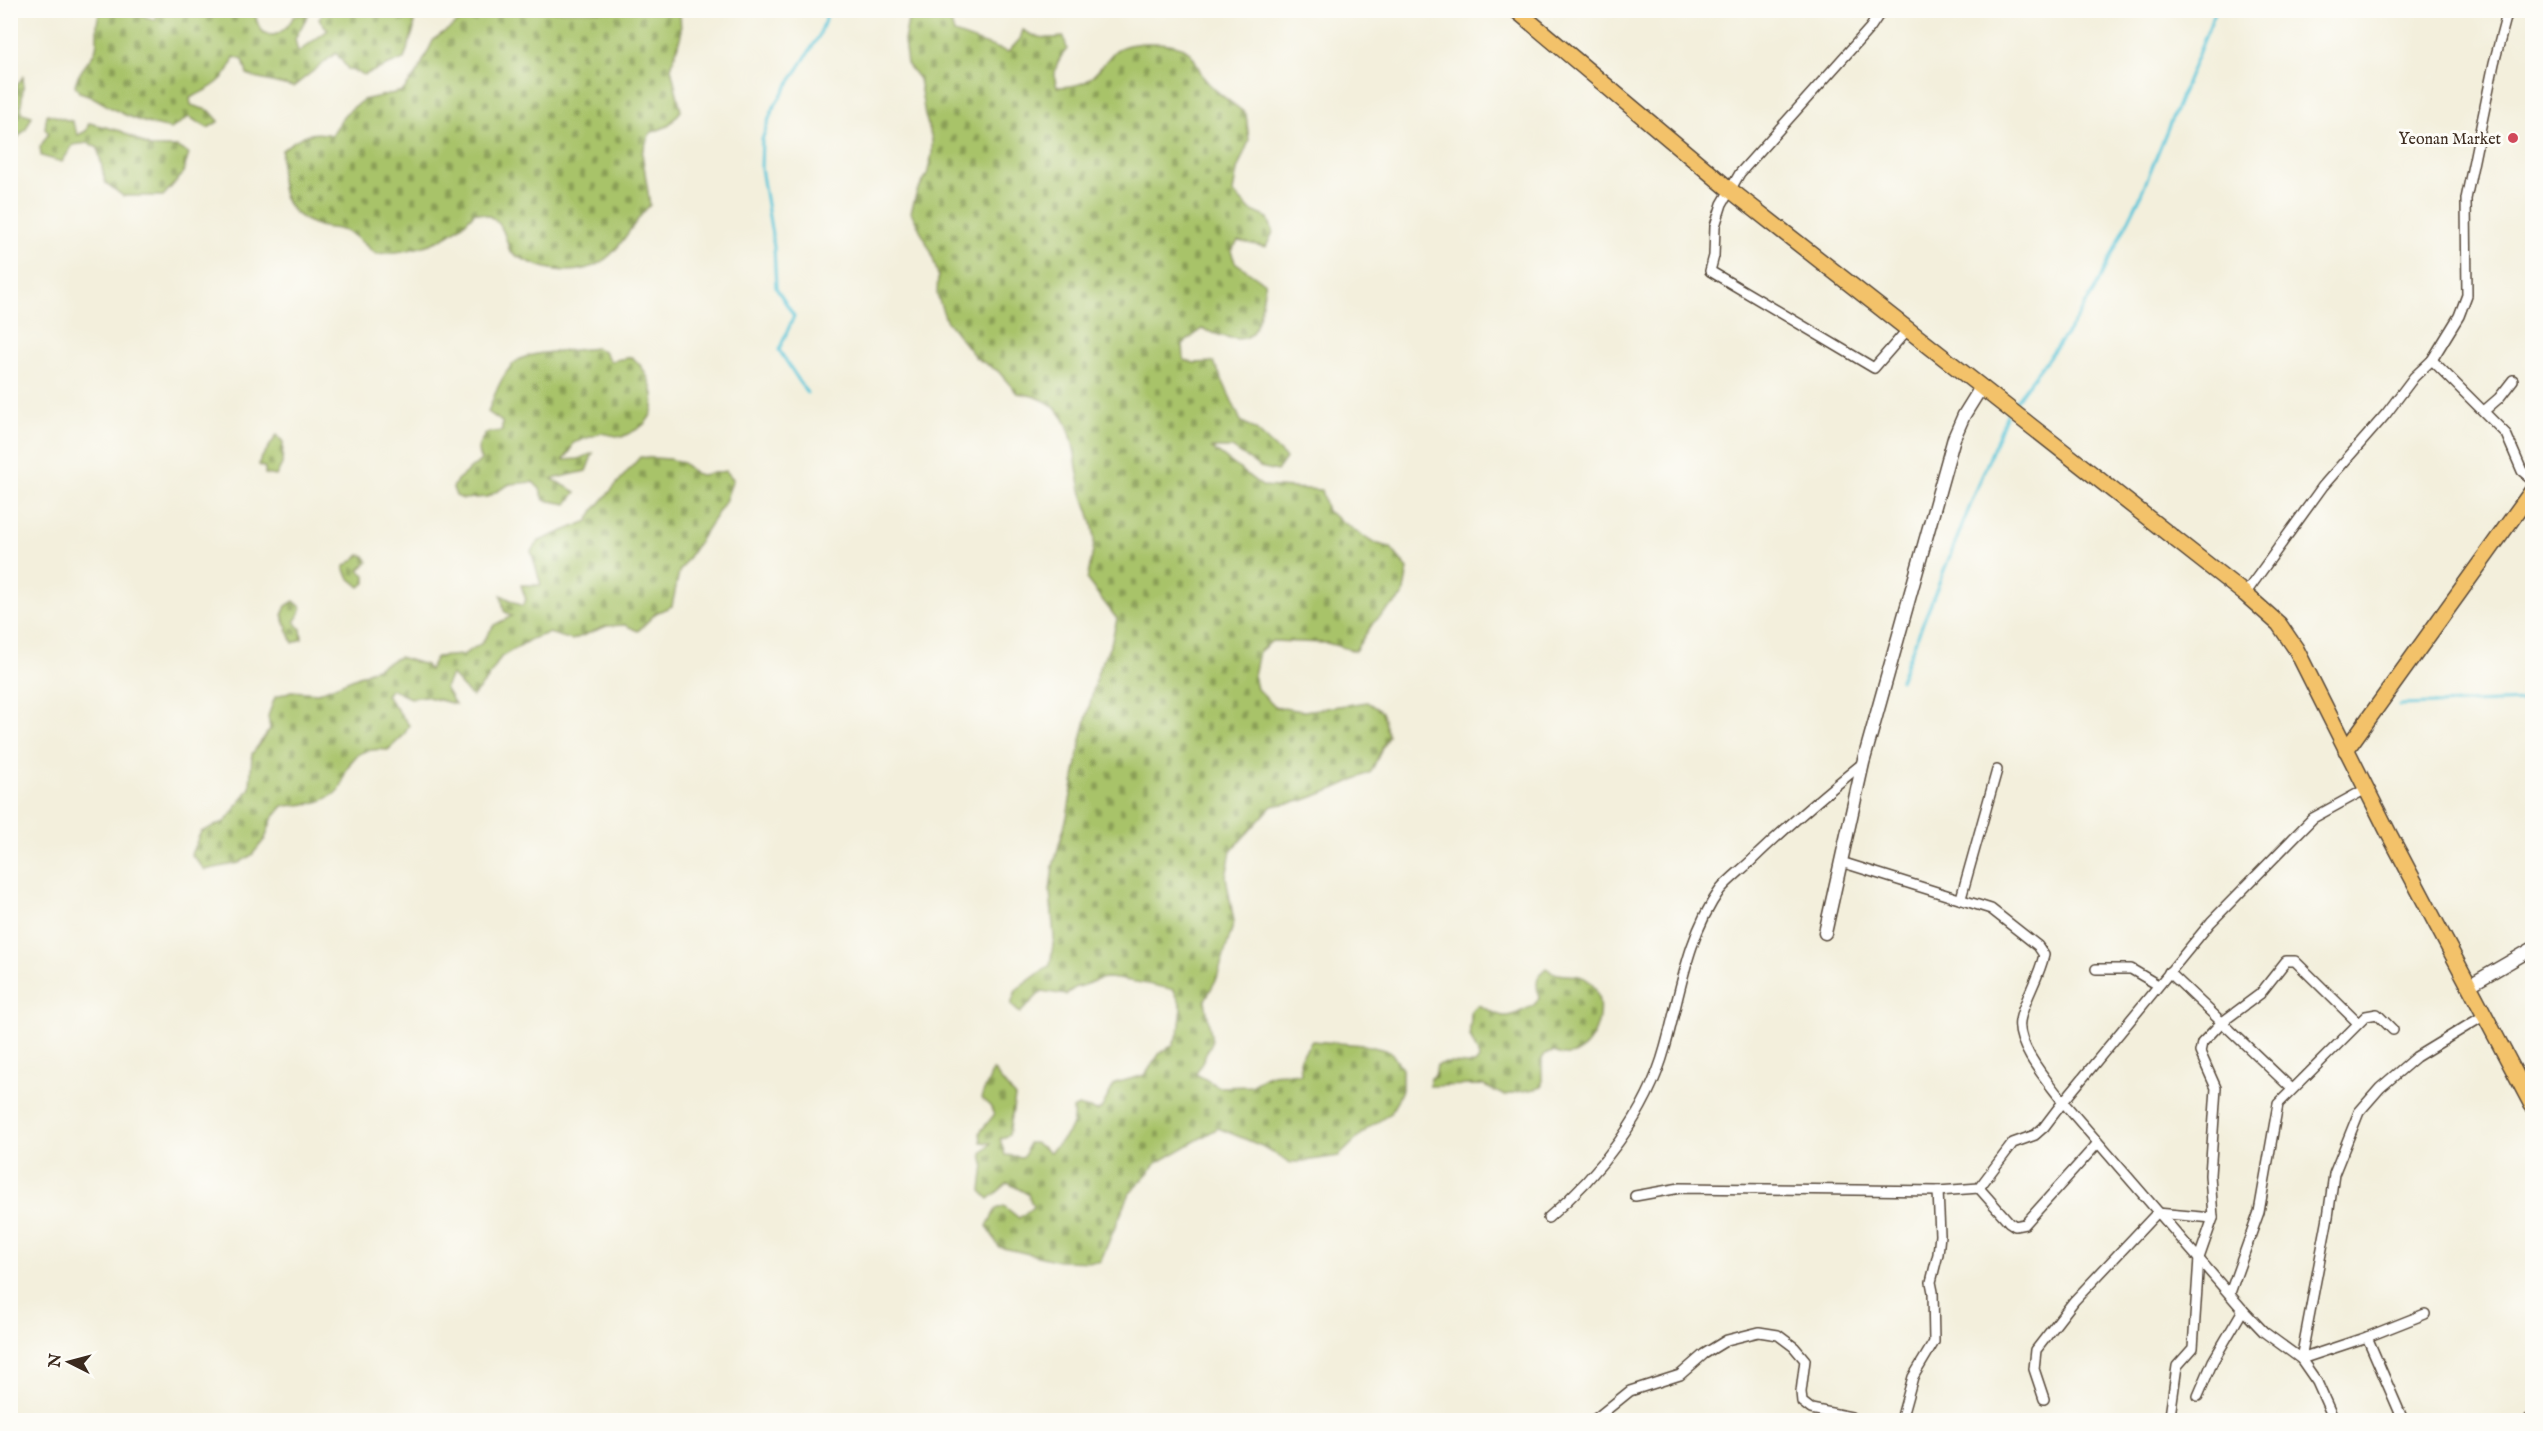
<svg xmlns="http://www.w3.org/2000/svg" width="2543" height="1431" font-family="'IM FELL English',serif">
	<defs>
		<pattern id="cemetery-stones" width="16" height="16" patternUnits="userSpaceOnUse" patternTransform="scale(1.5)"><rect width="16" height="16" fill="#a8c369"/><path d="M2 7V4a2 2 0 0 1 4 0v3zM10 15v-3a2 2 0 0 1 4 0v3z" fill="#8a9f56"/></pattern>
	</defs>
	<rect width="100%" height="100%" fill="#fdfcf7"/>
	<filter id="ink" filterUnits="userSpaceOnUse"><feTurbulence type="fractalNoise" baseFrequency=".0167" numOctaves="2"/><feDisplacementMap in="SourceGraphic" scale="12" xChannelSelector="R" yChannelSelector="G"/><feConvolveMatrix kernelMatrix="1 2 1 2 8 2 1 2 1" color-interpolation-filters="sRGB"/></filter>
	<filter id="wash" filterUnits="userSpaceOnUse"><feTurbulence type="fractalNoise" baseFrequency=".008" numOctaves="4" result="noise"/><feDisplacementMap in="SourceGraphic" scale="24" xChannelSelector="R" yChannelSelector="G"/><feGaussianBlur stdDeviation="1.35" result="paint"/><feColorMatrix in="noise" values="0 0 0 0 0 0 0 0 0 0 0 0 0 0 0 0 0 1.4 0 .05"/><feComposite in="paint" operator="in"/></filter>
	<g filter="url(#wash)">
		<rect width="100%" height="100%" fill="#f3efdc"/>
		<!-- cemetery -->
		<g fill="url(#cemetery-stones)" stroke="#727644" stroke-width="1.5">
			<path d="M101,11H144L143,16L156,20L157,11H255C258,42 280,42 294,16L309,13L295,39L298,52L328,30L319,19L324,11H386L389,15L413,11L414,29L404,59L364,75L348,69L336,53L293,87L255,78L247,74L243,60L234,57C228,80 210,89 190,98L191,105L210,111L219,121L208,128L189,117L171,129C151,125 130,118 113,109C100,102 93,95 79,92L75,85C78,69 93,60 96,48C99,36 94,21 101,11Z"/>
			<path d="M470,11H680L681,35L671,68L681,111L668,126L650,133L642,153L650,205C636,219 628,235 616,249C587,283 543,272 510,252C503,228 502,217 475,212C449,243 415,252 376,254C367,247 359,239 350,233C339,227 329,229 319,226C280,213 278,186 282,150C300,136 309,130 332,135L345,114L363,100L403,91L418,71L434,39L469,15Z"/>
			<path d="M909,15L950,19L954,33L1008,52L1020,39L1023,30C1037,39 1047,39 1064,37L1067,49C1057,60 1051,72 1057,87C1093,86 1092,76 1113,53C1124,40 1169,41 1184,48C1196,55 1197,68 1204,78C1215,93 1232,102 1246,114L1249,141L1237,170L1233,192L1250,210L1268,218L1273,232L1266,247L1238,241L1231,251L1235,262L1265,283C1263,296 1260,335 1244,338C1231,341 1214,333 1202,329L1183,344L1184,360L1194,363L1214,362L1241,421L1256,430L1286,458L1277,471L1260,467L1232,448H1212L1262,486L1321,490L1327,511L1372,542L1391,548L1408,569L1403,596L1373,623L1355,651L1327,643L1272,641L1259,652L1254,675L1257,689L1275,707L1304,711L1367,702L1382,712L1388,736L1371,772L1334,789L1302,801L1272,806L1231,851L1226,877L1234,922L1217,978L1205,1000L1212,1042L1196,1074L1219,1087L1252,1086C1270,1070 1278,1073 1301,1074L1300,1058L1312,1041L1364,1045L1390,1051L1402,1068V1090L1391,1113L1367,1129L1339,1156L1290,1163L1262,1146L1218,1128L1157,1163L1130,1193L1100,1262L1059,1261L999,1247L987,1226L996,1209L1004,1206L1019,1218L1033,1207L1028,1194L1008,1183L989,1199L981,1191L984,1164L982,1153L991,1143L981,1142L980,1132L994,1115L990,1106L981,1098L993,1070L1015,1097L1009,1135L1000,1139L1005,1155L1022,1157L1026,1153L1028,1143H1035L1050,1152C1063,1139 1076,1129 1073,1109L1078,1106L1097,1111L1101,1109L1115,1083L1145,1075L1160,1053L1173,1045L1179,1032L1182,1008L1174,990C1158,986 1123,979 1107,978C1095,978 1088,986 1076,987L1066,995L1042,991L1020,1013L1011,1005L1016,990L1050,965L1054,938L1050,891L1053,866L1067,817L1081,740L1098,671L1111,644L1117,619L1087,580C1089,568 1096,545 1094,534C1093,520 1085,504 1081,490C1071,443 1077,400 1017,393L998,371L976,358L946,320L937,295L938,275L931,252L911,212L917,191L927,175L932,154V139L925,115L919,79L907,64L904,41Z"/>
			<path d="M23,77C25,90 19,101 22,113L32,116L26,129L15,140L11,134L16,127V118L11,117L12,91Z"/>
			<path d="M47,114C56,115 63,120 72,121L78,135L86,131L89,123L121,131L150,147H177L189,154L182,175L163,196H123L105,182L98,148L88,143L73,145L62,162L41,156L40,147L49,133L45,129Z"/>
			<path d="M595,348L604,351L610,361L632,357C648,370 663,403 646,422C641,429 629,433 622,437L601,433L573,443L570,452L563,460L578,459L593,453L586,471L552,479L576,492L567,504L544,500L540,489L533,482L510,484L487,497L463,499L456,496L453,488L457,480L481,460C475,449 479,444 486,433L502,431V422L488,412C494,396 501,376 514,363C528,350 576,351 595,348Z"/>
			<path d="M277,435L283,442L282,464L276,476L265,474V468L259,465L260,460Z"/>
			<path d="M640,457L669,459L683,463L695,473L701,475L726,471L733,479L725,502L679,572L672,606L656,613L638,631L625,625L607,626L572,640L549,633L531,639L501,657L487,680L472,697L451,674L445,688L455,704L424,696L410,698L391,689L386,695L409,725L404,735L388,750C366,748 352,752 344,776C343,781 342,789 337,792C321,805 302,805 283,806L272,819L265,839L252,855L239,863L205,870L191,854L201,832L226,821L250,788L252,754L270,729L268,716L275,697L291,691L318,693L364,674L399,657L426,665L429,670L436,657L463,655L482,643L494,625L512,616L504,611L501,595L522,606L526,600L521,585H541L531,551L539,541L588,521L594,510Z"/>
			<path d="M360,555L365,556L368,562L359,570L365,575V583L360,587L348,577L344,567Z"/>
			<path d="M294,601L302,608L295,622L301,629L302,639L293,643L282,615L286,606Z"/>
			<path d="M1546,968C1549,970 1554,973 1558,974C1570,977 1578,972 1589,981C1614,1003 1591,1071 1554,1052L1545,1054L1542,1059V1087C1530,1092 1518,1089 1505,1096L1482,1085L1429,1086L1431,1078L1435,1076L1437,1065C1448,1060 1462,1065 1475,1064L1479,1059C1478,1050 1473,1044 1470,1036C1468,1027 1473,1020 1470,1012L1478,1005C1497,1013 1502,1022 1522,1011C1531,1006 1535,1007 1539,997C1536,984 1535,977 1546,968Z"/>
		</g>
		<g fill="none" stroke-linecap="round" stroke-linejoin="round">
			<!-- stream -->
			<g stroke="#5dc6d9" stroke-width="3">
				<path d="M1537,16L1541,10"/>
				<path d="M807,393L779,350L794,316L776,288L774,247L761,168L762,140L772,110L819,36L829,10"/>
				<path d="M2012,406L2072,326L2094,291L2139,199L2216,10"/>
				<path d="M1900,680L2007,414"/>
				<path d="M2399,705L2532,701"/>
			</g>
		</g>
	</g>
	<g filter="url(#ink)">
		<g fill="none" stroke-linecap="round" stroke-linejoin="round">
			<!-- minor casing -->
			<g stroke="#57483a" stroke-width="12">
				<g id="minor">
					<path d="M1882,10L1870,28L1740,173L1722,204L1715,226L1714,256L1710,271L1874,368L1908,329"/>
					<path d="M2432,360L2506,434L2522,471L2532,479"/>
					<path d="M2484,411L2499,398L2513,380"/>
					<path d="M2245,594L2323,486L2386,414L2414,377L2432,360L2459,316L2467,295L2466,199L2494,63L2508,10"/>
					<path d="M1961,898L1997,770"/>
					<path d="M2096,969H2131L2158,985"/>
					<path d="M2169,972L2292,1089"/>
					<path d="M1979,1188L2009,1222L2015,1226L2025,1224L2098,1143"/>
					<path d="M1635,1196L1680,1188L1938,1191L1979,1188L2013,1143L2035,1135L2044,1127L2063,1102C2049,1083 2016,1046 2020,1021C2023,1002 2039,978 2044,955L2038,946L1991,909L1841,862"/>
					<path d="M1548,1218C1599,1175 1647,1114 1665,1048C1680,995 1687,936 1720,890C1729,879 1743,869 1753,859C1788,825 1825,794 1863,763"/>
					<path d="M2230,1293L2259,1212L2278,1104L2366,1016L2377,1014L2393,1030"/>
					<path d="M2425,1314L2367,1337L2301,1359L2328,1217L2334,1174L2359,1112L2380,1088L2416,1057L2485,1015"/>
					<path d="M2367,1337L2403,1420"/>
					<path d="M2198,1396L2213,1361L2243,1310"/>
					<path d="M2044,1399L2034,1369L2036,1350L2074,1301L2157,1213L2213,1218"/>
					<path d="M1594,1420L1630,1391L1680,1375L1704,1354L1727,1340L1759,1332L1778,1335L1794,1347L1805,1360L1801,1392L1802,1402L1811,1409L1851,1417L1855,1420"/>
					<path d="M1901,1420L1913,1377L1934,1342L1933,1292L1931,1282L1938,1254L1940,1235L1938,1191"/>
					<path d="M2166,1420L2170,1416L2177,1366L2193,1348L2199,1258L2213,1218L2210,1175L2216,1088L2200,1052L2202,1043L2221,1023L2260,994L2286,961H2295L2358,1023"/>
					<path d="M2334,1420L2317,1382L2301,1359L2264,1332L2243,1310L2063,1102L2211,922L2313,818L2366,789"/>
				</g>
			</g>
			<!-- tertiary casing -->
			<g stroke="#57483a" stroke-width="15">
				<g id="tertiary">
					<path d="M1825,933L1863,763L1954,438L1964,415L1982,386"/>
					<path d="M2470,985L2532,949"/>
				</g>
			</g>
			<!-- secondary casing -->
			<g stroke="#57483a" stroke-width="16">
				<path id="secondary" d="M2531,1420H2532"/>
			</g>
			<!-- primary casing -->
			<g stroke="#57483a" stroke-width="18">
				<g id="primary">
					<path d="M1516,10L1729,189L2245,594L2279,624L2296,649L2389,834L2532,1105"/>
					<path d="M2346,750L2532,491"/>
				</g>
			</g>
			<!-- minor -->
			<use href="#minor" stroke="#fff" stroke-width="9"/>
			<!-- tertiary -->
			<use href="#tertiary" stroke="#fff" stroke-width="12"/>
			<!-- secondary -->
			<use href="#secondary" stroke="#fae7c3" stroke-width="14"/>
			<!-- primary -->
			<use href="#primary" stroke="#f3c26a" stroke-width="15"/>
		</g>
	</g>
	<!-- markers -->
	<circle fill="#d1495b" stroke="#fdfcf7" stroke-width="2" cx="2513" cy="138" r="6"/>
	<g text-anchor="middle" stroke-width="6" stroke-linejoin="round" paint-order="stroke">
		<!-- poi labels -->
		<g font-size="16" fill="#3b2a1e" stroke="#fdfcf7" text-anchor="end">
			<text x="2501" y="144">Yeonan Market</text>
		</g>
	</g>
	<!-- margin -->
	<rect width="2543" height="1431" fill="none" stroke="#fdfcf7" stroke-width="36"/>
	<!-- north arrow -->
	<g transform="translate(69 1362) rotate(276)" stroke="#fdfcf7" stroke-width="4.5" paint-order="stroke">
	<path d="M0-4.5L10 22L0 15L-10 22Z" fill="#3b2a1e"/>
	<text y="-9" font-size="16" font-weight="bold" text-anchor="middle" fill="#3b2a1e">N</text>
	</g>
</svg>
